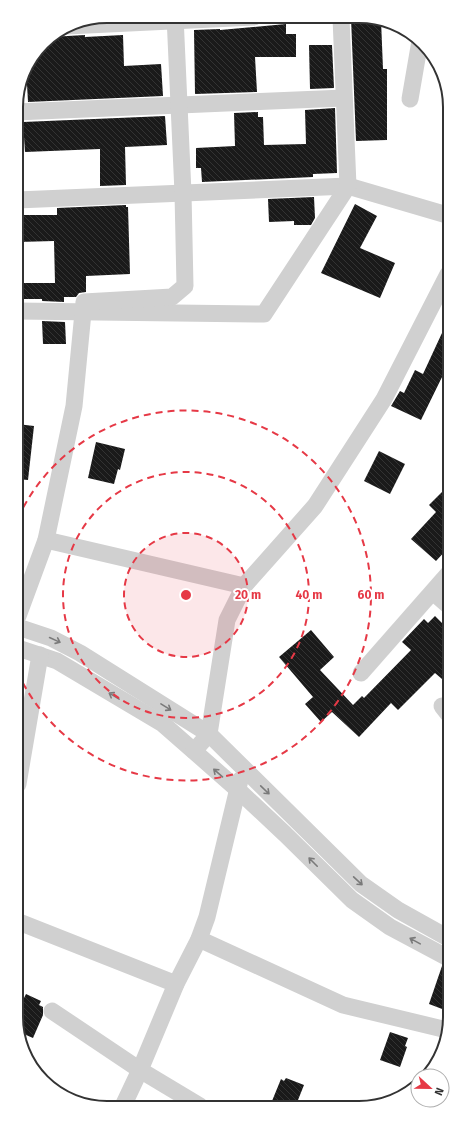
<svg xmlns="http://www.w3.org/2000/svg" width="466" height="1124" font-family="'Fira Sans',sans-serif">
	<defs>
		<pattern id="building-back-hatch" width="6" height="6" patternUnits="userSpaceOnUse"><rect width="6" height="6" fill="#1a1a1a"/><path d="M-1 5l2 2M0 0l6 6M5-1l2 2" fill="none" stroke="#333"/></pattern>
	</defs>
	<rect width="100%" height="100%" fill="#fff"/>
	<!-- building -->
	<g fill="url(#building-back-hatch)">
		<path d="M351,18H377L381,20L383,69H387V140L356,141Z"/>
		<path d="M286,24V34H296V57H255L257,92L195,94L194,30L220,29V30Z"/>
		<path d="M85,35V37L123,35L124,66L161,64L163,96L28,102L26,67L47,39L50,37Z"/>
		<path d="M309,45H332L334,88L310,89Z"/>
		<path d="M335,108L337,173L313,174V177L202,182L201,168H196V148L235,146L234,113L258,112V117H263L264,145L306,144L305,110Z"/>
		<path d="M165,116L167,145L125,147L126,185L100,186V149L25,152L23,122Z"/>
		<path d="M314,197L315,218L311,225H294V221L269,222L268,199Z"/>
		<path d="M355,204L377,216L360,248L395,263L380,298L321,273Z"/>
		<path d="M126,205V207H128L130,274L86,276V292L79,293L76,297H64V302L42,301V299H21V283H55L54,241L18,242V215H57V208Z"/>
		<path d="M448,320V378L443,375L421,420L391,406L400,391L404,393L415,370L423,374Z"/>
		<path d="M42,321L65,322L66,344H43Z"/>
		<path d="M17,424L34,426L28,480L17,479Z"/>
		<path d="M96,442L125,449L120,470L118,469L114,484L88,478Z"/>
		<path d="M379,451L405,464L390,494L364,481Z"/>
		<path d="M448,486V548L436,561L411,539L436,512L429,505Z"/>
		<path d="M435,616L449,630V685L435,673L398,710L391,703L359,737L332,712L321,722L305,704L313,697L279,657L311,630L334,657L320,670L353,705L362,696L364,698L411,650L402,642L424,619L428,623Z"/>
		<path d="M442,966L450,969V1012L429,1004Z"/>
		<path d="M26,994L41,1001L39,1005L43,1007V1015L33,1038L19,1032V995L24,998Z"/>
		<path d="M390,1032L408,1038L405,1046L407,1047L400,1067L380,1060Z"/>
		<path d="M286,1078L304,1085L296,1105H282L272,1101L281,1079L284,1081Z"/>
	</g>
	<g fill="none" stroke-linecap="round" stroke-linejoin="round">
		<!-- street -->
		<g stroke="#d0d0d0" stroke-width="17">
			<path d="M67,26L254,17"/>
			<path d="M410,99L420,41"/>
			<path d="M16,112L344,98"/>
			<path d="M17,200L348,186L447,215"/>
			<path d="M17,311L264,314L348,186L341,18"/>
			<path d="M46,540L244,586"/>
			<path d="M433,592L449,606"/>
			<path d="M18,616L46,540L74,406L84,302L172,297L185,286L183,193L175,16"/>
			<path d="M18,627L51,638L80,653L209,734L361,884L398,910L450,939"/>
			<path d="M18,648L57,661L163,724L237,789L285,834L352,900L390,927L450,959"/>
			<path d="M361,673L448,574"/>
			<path d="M442,706L449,715"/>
			<path d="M194,751L209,734L227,620L244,586L315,506L384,399L448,274"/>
			<path d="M18,784L40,655"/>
			<path d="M19,922L176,984"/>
			<path d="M199,939L343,1005L447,1030"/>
			<path d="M52,1011L140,1070L200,1106"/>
			<path d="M123,1106L140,1070L176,984L199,939L207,917L240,780"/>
		</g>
	</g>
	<!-- one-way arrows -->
	<defs><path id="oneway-shaft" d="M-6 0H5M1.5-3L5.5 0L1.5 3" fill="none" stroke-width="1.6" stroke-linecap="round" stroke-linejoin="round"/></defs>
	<g stroke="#7a7a7a">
		<use href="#oneway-shaft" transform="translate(55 640) rotate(25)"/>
		<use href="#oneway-shaft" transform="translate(114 696) rotate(-149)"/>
		<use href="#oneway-shaft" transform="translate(166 707) rotate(32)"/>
		<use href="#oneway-shaft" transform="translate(218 773) rotate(-139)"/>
		<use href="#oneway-shaft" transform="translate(265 790) rotate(44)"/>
		<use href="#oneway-shaft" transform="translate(313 862) rotate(-135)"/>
		<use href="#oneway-shaft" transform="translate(358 881) rotate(43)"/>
		<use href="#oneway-shaft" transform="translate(415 941) rotate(-151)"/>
	</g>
	<!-- distance rings -->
	<circle cx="186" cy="595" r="62" fill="#e63946" fill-opacity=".12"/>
	<g fill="none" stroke="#e63946" stroke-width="2" stroke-dasharray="7 5">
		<circle cx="186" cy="595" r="62"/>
		<circle cx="186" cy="595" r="123"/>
		<path d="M18 518A185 185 0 1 1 18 673"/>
	</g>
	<!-- crop -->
	<path d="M0 0H466V1124H0ZM107 23H359A84 84 0 0 1 443 107V1017A84 84 0 0 1 359 1101H107A84 84 0 0 1 23 1017V107A84 84 0 0 1 107 23Z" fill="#fff" fill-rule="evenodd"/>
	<path fill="none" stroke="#333" stroke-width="2" d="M107 23H359A84 84 0 0 1 443 107V1017A84 84 0 0 1 359 1101H107A84 84 0 0 1 23 1017V107A84 84 0 0 1 107 23Z"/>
	<circle cx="186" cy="595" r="6" fill="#e63946" stroke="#fff" stroke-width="2"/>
	<g font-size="12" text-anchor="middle" font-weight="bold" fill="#e63946" stroke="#fff" stroke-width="4" stroke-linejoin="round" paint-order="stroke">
		<text x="248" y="599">20 m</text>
		<text x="309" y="599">40 m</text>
		<text x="371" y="599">60 m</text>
	</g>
	<!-- north arrow -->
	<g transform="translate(430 1088) rotate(112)"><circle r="19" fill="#ffffff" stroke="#adadad"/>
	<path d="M0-3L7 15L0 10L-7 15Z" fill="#e63946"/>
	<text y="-6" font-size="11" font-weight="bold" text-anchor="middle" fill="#333333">N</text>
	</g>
</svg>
